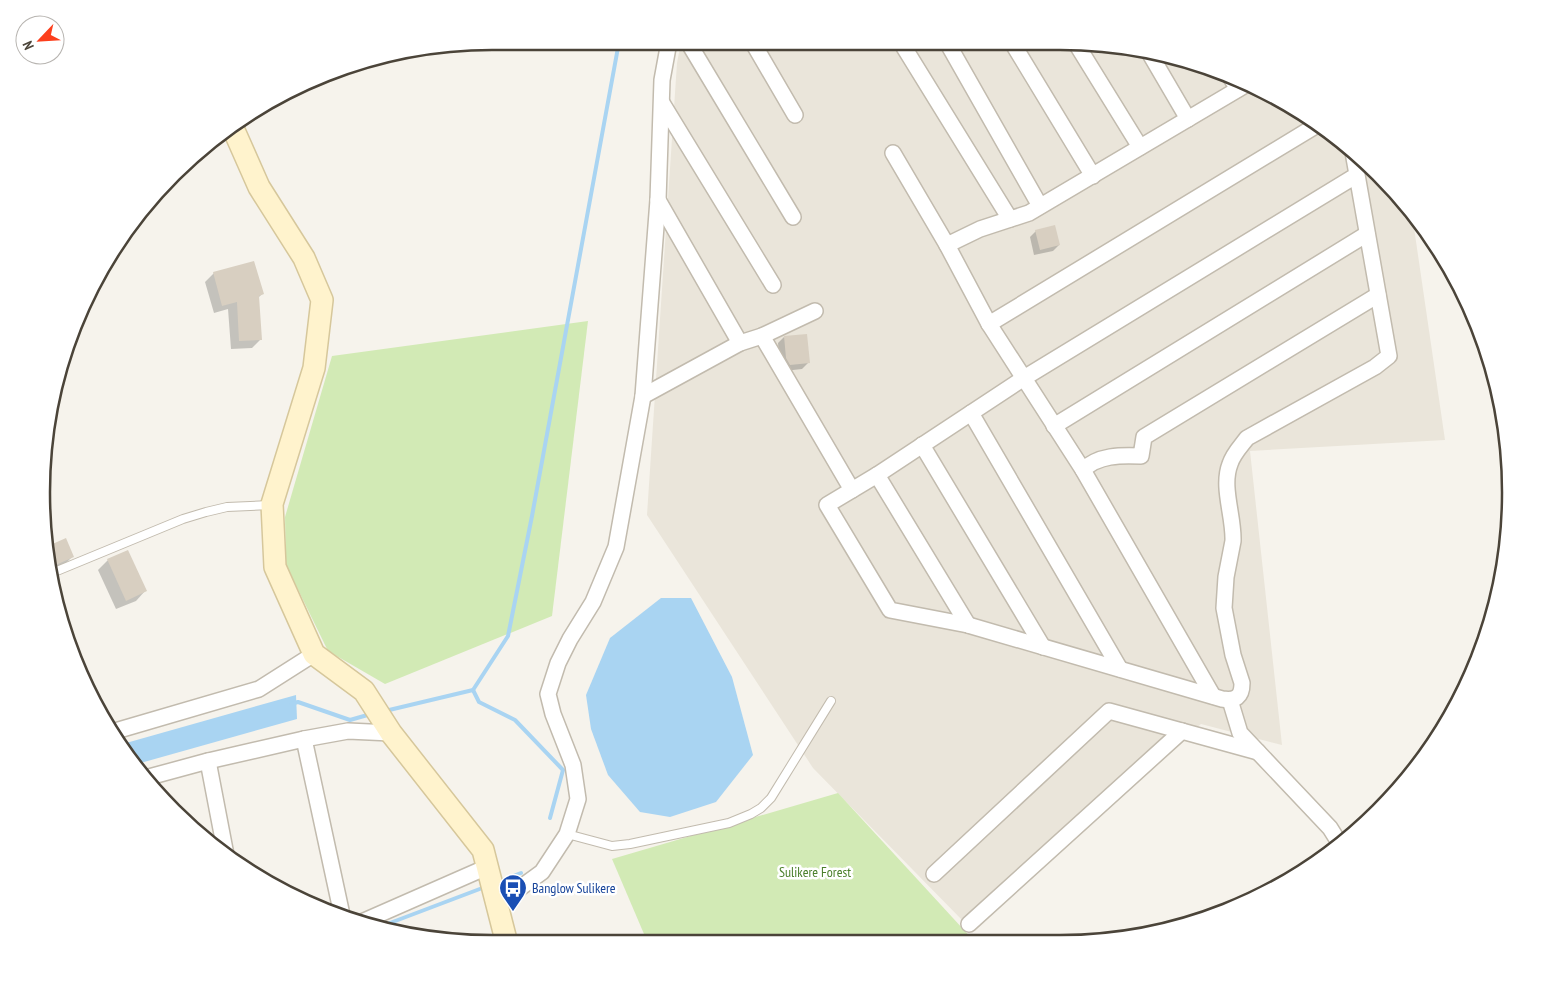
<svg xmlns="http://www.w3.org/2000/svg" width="1552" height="985" font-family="'PT Sans Narrow',sans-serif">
	<rect width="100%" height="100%" fill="#f6f3ec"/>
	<!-- residential -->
	<path fill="#eae5da" d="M681,42L1118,45L1232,75L1334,135L1399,195L1412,214L1445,440L1250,451L1282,745L1201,724L963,921L813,768L647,515L677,63Z"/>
	<!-- green -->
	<g fill="#d2eab5">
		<path d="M588,321L552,616L385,684L328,651L286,565L285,517L332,356Z"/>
		<path d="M838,793L975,942L647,941L612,859Z"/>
	</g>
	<!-- water -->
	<g fill="#a9d4f2">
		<path d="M661,598H691L732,677L753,755L716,802L670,817L640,812L608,775L591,729L586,695L610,638Z"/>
		<path d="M296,695L297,719L137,764L119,745Z"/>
	</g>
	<!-- shadow -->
	<g fill="#0003">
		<path d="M1036,231L1059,245L1053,251L1034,255L1030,237Z"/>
		<path d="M214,273L262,294L258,298L260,340L252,348L231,349L228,309L214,313L205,282Z"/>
		<path d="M784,337L808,363L802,369L784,371L780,365L778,343Z"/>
		<path d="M49,548L72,557L66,563L51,569Z"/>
		<path d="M108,560L145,591L136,601L116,609L98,570Z"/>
	</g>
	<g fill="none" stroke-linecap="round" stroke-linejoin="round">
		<!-- stream -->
		<g stroke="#a9d4f2" stroke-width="4">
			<path d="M473,690L479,702L515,720L563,770L550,818"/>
			<path d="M291,704L298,702L350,720L371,714"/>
			<path d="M385,711L473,690L508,636L532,516L619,42"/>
			<path d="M498,882L521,873"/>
			<path d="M382,926L485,887"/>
		</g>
	</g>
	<!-- building -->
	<g fill="#d8cfc1">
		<path d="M1055,225L1060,245L1040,250L1035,230Z"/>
		<path d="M254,261L264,294L259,296L262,340L239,341L237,302L222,306L213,272Z"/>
		<path d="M807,334L810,363L790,365L786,358L784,336Z"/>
		<path d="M66,538L74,557L51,567L48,546Z"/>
		<path d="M128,550L147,591L126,601L107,559Z"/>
	</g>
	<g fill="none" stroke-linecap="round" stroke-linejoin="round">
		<!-- lane casing -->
		<g stroke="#c2bbae" stroke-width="10">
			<g id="lane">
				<path d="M52,573L183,519L206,512L227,507L270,505"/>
				<path d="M567,834L612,846L630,844L729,823L751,814L761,808L771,798L831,701"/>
			</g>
		</g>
		<!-- street casing -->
		<g stroke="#c2bbae" stroke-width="18">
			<g id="street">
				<path d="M688,42L793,217"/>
				<path d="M753,43L795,115"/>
				<path d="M902,44L1010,219"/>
				<path d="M948,44L1040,206"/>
				<path d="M1013,44L1093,176"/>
				<path d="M1077,45L1140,147"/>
				<path d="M1150,54L1188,119"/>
				<path d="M1229,75L1238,89"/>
				<path d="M662,103L773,285"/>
				<path d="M1353,152L1389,356L1375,367L1247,438C1241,446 1233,454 1230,464C1221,487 1234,516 1233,541L1226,577L1224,608L1233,655L1242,683C1242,697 1236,701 1222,699L968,625L890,610L827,505L877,475L1024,378L1357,175"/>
				<path d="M893,153L947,245L989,324L1083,470L1213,696"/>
				<path d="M658,200L740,343"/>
				<path d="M947,245L980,229L1029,213L1247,84"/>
				<path d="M989,324L1317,125"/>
				<path d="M762,336L852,490"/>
				<path d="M643,396L740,343L762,336L815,311"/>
				<path d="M971,413L1120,669"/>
				<path d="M1054,426L1367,234"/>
				<path d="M922,445L1043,647"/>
				<path d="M1083,470C1098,455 1121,455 1141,456L1144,437L1378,295"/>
				<path d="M877,475L968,625"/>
				<path d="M1230,700L1240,733L1330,828L1340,844"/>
				<path d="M112,732L259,689L314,654"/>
				<path d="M304,739L348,731L391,733"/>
				<path d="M208,761L226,855"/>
				<path d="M149,777L208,761L304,739L342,915"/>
				<path d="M934,874L1109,711L1258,752"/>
				<path d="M496,897L520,888L542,872L567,834L578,799L573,765L553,714L548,694L558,663L570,639L593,602L616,547L643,396L658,200L662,80L669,42"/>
				<path d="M364,921L487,867"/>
				<path d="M969,924L1182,731"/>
			</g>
		</g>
		<!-- secondary casing -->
		<g stroke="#d6c79b" stroke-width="24">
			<path id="secondary" d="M232,126L259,187L304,258L322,300L314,368L272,504L275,567L314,654L364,691L391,733L483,850L506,940"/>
		</g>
		<!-- lane -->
		<use href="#lane" stroke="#fff" stroke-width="8"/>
		<!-- street -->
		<use href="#street" stroke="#fff" stroke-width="15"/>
		<!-- secondary -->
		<use href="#secondary" stroke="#fff3cd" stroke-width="21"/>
	</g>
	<!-- icons -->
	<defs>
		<g id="bus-pin" transform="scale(1.4375)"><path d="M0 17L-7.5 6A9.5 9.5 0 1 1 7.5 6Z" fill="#1a4fb4" stroke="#fff"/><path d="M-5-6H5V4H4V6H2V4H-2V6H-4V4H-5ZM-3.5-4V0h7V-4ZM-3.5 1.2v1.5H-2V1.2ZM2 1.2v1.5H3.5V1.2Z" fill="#fff"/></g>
	</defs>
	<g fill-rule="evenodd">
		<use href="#bus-pin" x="513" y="888"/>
	</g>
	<g text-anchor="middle" stroke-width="5" stroke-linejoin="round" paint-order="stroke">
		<!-- park labels -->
		<g font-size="14" fill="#4a7f2a" stroke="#fff">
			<text x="815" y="877">Sulikere Forest</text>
		</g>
		<!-- transit labels -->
		<g font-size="14" fill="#164399" stroke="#fff" text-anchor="start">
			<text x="532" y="893">Banglow Sulikere</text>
		</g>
	</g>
	<!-- crop -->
	<path d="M0 0H1552V985H0ZM492 50H1060A442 442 0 0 1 1502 492V493A442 442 0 0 1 1060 935H492A442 442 0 0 1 50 493V492A442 442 0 0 1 492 50Z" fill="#fff" fill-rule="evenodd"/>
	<path fill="none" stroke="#4b4439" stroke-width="2.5" d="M492 50H1060A442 442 0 0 1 1502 492V493A442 442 0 0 1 1060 935H492A442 442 0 0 1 50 493V492A442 442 0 0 1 492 50Z"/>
	<!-- north arrow -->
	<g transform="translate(40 40) rotate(245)"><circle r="24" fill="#ffffff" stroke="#b7b4b0"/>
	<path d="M0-4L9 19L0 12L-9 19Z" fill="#fc3f1d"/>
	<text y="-8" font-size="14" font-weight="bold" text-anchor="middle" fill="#4b4439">N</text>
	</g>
</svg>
